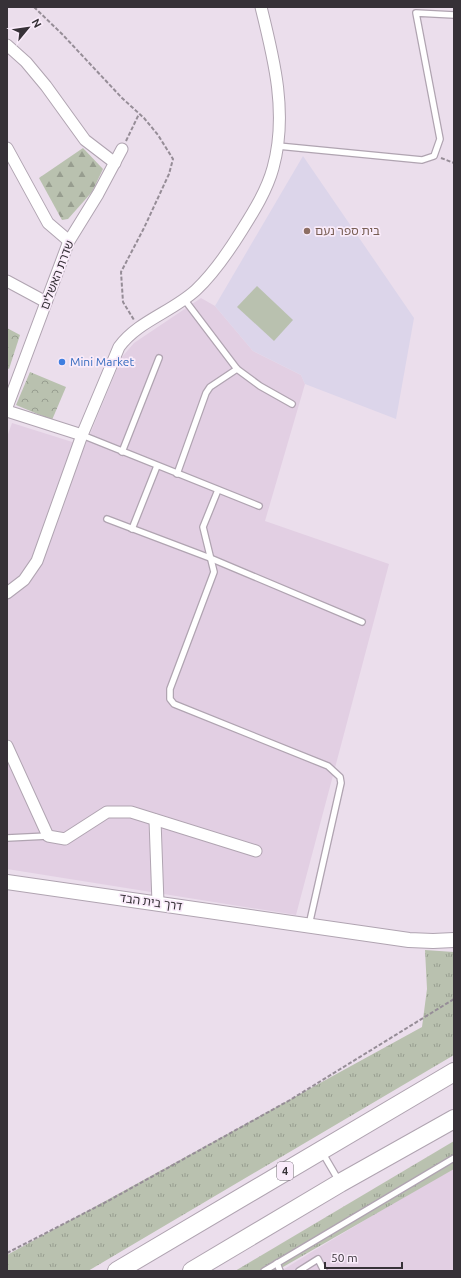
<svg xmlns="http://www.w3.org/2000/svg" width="461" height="1278" font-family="Ubuntu,'Noto Sans Hebrew',sans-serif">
	<defs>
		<pattern id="grass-tufts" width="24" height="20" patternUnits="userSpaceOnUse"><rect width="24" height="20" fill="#b9c1af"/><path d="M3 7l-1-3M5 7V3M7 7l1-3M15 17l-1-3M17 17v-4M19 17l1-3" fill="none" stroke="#979d8f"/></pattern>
		<pattern id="forest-firs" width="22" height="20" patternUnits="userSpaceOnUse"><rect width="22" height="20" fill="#b9c1af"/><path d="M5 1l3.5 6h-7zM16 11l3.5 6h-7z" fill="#979d8f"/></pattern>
		<pattern id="park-crowns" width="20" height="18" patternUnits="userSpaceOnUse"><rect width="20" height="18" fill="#b9c1af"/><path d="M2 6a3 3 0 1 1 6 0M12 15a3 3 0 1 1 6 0" fill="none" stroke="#979d8f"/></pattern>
	</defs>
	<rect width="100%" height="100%" fill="#ebdeec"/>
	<!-- built -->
	<g fill="#e2cfe3">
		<path d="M201,298L215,306L253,351L301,375L305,384L265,521L389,564L296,915L7,869V437L12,423L85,446L122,357L134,343Z"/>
		<path d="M454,1167V1271H281L310,1253Z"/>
	</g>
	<!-- education -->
	<path fill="#dcd5ea" d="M303,156L414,318L396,419L305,384L301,375L253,351L215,306Z"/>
	<!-- grass -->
	<g fill="url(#grass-tufts)">
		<path d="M425,950L454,952V1055L88,1271H7V1255L422,1027L427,989Z"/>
		<path d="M454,1141V1169L276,1271H235Z"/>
	</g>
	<!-- forest -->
	<path fill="url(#forest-firs)" d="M83,148L103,169L92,192L68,219L62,220L39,178Z"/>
	<!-- park -->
	<g fill="url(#park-crowns)">
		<path d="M7,328L20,335L9,369L7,368Z"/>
		<path d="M30,372L66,387L52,420L16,405Z"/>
	</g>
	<!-- garden -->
	<path fill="#b9c1af" d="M257,286L293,320L274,341L237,307Z"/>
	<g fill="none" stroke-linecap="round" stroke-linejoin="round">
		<!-- service casing -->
		<g stroke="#b0a4b1" stroke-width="8">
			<g id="service">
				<path d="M278,146L422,160L434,156L440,139L416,13L454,15"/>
				<path d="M184,299L237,369L260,386L292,404"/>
				<path d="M82,435L259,506"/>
				<path d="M122,452L159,358"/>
				<path d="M177,474L206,393L210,387L237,369"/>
				<path d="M218,490L203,527L214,572L170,689V699L174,704L328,766L340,777L341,783L309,925"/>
				<path d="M107,519L210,558L362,622"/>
				<path d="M132,529L157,466"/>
				<path d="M7,838L48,836"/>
				<path d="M322,1152L339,1181"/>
				<path d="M277,1263L280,1271"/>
				<path d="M264,1271L454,1158"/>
				<path d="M299,1271L318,1259L324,1271"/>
			</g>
		</g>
		<!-- minor casing -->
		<g stroke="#b0a4b1" stroke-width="13">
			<g id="minor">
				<path d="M7,45L26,62L46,86L85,140L115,163"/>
				<path d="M7,148L48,223L69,241"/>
				<path d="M7,281L46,302"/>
				<path d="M7,407L69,241L98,194L122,149"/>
				<path d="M7,411L82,435"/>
				<path d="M7,593L24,580L37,561L82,435L119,347C138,321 172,312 196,290C214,273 229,251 242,230C254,211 267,190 273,168C288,114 274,59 261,7"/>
				<path d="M7,746L48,836L65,839L107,812H131L256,851"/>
				<path d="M155,820L158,903"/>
			</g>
		</g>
		<!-- tertiary casing -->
		<g stroke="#b0a4b1" stroke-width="16">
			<path id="tertiary" d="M7,882L409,940L433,941L454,940"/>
		</g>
		<!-- trunk casing -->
		<g stroke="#b0a4b1" stroke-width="20">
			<g id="trunk">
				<path d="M117,1271L454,1072"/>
				<path d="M192,1271L340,1183L454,1119"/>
			</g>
		</g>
		<!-- path -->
		<g stroke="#968d97" stroke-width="2" stroke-dasharray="4 2" stroke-linecap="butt">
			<path d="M34,7L62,34L122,98L144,118L158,135L173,159L169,174L144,228L121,272L123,302L134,320"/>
			<path d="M126,141L139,114"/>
			<path d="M441,158L454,163"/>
			<path d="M7,1253L108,1201L290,1100L454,999"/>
		</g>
		<!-- service -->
		<use href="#service" stroke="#fff" stroke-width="5.5"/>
		<!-- minor -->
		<use href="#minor" stroke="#fff" stroke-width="11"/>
		<!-- tertiary -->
		<use href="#tertiary" stroke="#fff" stroke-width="14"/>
		<!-- trunk -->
		<use href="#trunk" stroke="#fff" stroke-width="18"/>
	</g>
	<!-- markers -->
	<circle fill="#8d6e63" stroke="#f9ebfa" stroke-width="1.5" cx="307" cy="231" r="4"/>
	<circle fill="#3f7fe0" stroke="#f9ebfa" stroke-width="1.5" cx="62" cy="362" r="4"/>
	<g text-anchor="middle" stroke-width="3.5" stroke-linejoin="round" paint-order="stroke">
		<!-- shield labels -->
		<rect fill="#f9ebfa" stroke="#706972" stroke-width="1" x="277" y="1162" width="16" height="18" rx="3"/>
		<g font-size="11" font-weight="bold" fill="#363137">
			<text x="285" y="1175">4</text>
		</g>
		<!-- education labels -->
		<g font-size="12" fill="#785e54" stroke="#f9ebfa" text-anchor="start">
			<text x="315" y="235">בית ספר נעם</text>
		</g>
		<!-- street labels -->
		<g font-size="12" fill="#363137" stroke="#f9ebfa">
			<text transform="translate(57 275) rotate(-69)" y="4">שדרת האשלים</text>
			<text transform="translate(151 902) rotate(8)" y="4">דרך בית הבד</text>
		</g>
		<!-- shop labels -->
		<g font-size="12" fill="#366cbe" stroke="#f9ebfa" text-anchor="start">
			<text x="70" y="366">Mini Market</text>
		</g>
	</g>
	<!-- border -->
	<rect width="461" height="1278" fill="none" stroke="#363137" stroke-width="16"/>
	<!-- north arrow -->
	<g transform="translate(28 28) rotate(61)" stroke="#f9ebfa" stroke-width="3" paint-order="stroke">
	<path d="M0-3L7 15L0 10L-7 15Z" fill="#363137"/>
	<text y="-6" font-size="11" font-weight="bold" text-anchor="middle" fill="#363137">N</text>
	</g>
	<!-- scale -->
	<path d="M325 1262v6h77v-6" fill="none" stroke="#363137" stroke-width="2"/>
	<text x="331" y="1262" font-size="12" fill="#363137" stroke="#f9ebfa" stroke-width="3" paint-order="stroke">50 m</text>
</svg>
